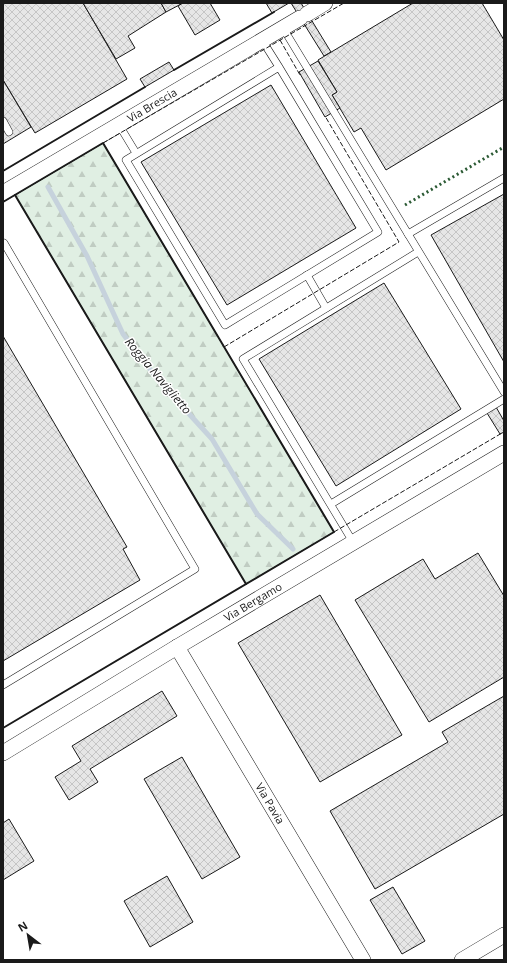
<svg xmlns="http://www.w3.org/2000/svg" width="507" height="963" font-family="'Open Sans',sans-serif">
	<defs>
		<pattern id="forest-firs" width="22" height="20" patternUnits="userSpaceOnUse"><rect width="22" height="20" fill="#e0efe3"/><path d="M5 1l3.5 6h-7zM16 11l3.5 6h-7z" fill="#c0ccc2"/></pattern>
		<pattern id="building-cross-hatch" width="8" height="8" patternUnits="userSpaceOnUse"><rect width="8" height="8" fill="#e6e6e6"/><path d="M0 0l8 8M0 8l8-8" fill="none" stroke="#c5c5c5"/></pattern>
	</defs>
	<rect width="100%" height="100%" fill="#fff"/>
	<!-- forest -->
	<path fill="url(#forest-firs)" stroke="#6a6a6a" d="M103,143L334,532L246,584L15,195Z"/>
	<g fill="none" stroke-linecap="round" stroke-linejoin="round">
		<!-- stream -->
		<path stroke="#c6d2dc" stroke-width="5" d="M48,187L87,256L123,334L159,381L212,439L257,514L293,549"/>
	</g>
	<!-- building -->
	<g fill="url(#building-cross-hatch)" stroke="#1a1a1a">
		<path d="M3,3H83L127,79L35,133L3,80Z"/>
		<path d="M83,3H161L166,12L128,36L135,48L116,59Z"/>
		<path d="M161,3H183L166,12Z"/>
		<path d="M183,3H210L220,20L195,35L178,6Z"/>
		<path d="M266,3H289L272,13Z"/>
		<path d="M291,3H301L331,52L324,56Z"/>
		<path d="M413,3H482L504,40V99L386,170L361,128L354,132L332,95L337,92L318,60Z"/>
		<path d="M318,61L337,92L332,95L340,108L325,117L299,72Z"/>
		<path d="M169,62L174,70L145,87L140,79Z"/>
		<path d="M3,80L31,127L3,144Z"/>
		<path d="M271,85L356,228L227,305L141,162Z"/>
		<path d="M504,194V362L431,235Z"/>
		<path d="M384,283L461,409L336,486L259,359Z"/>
		<path d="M3,336L127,547L123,549L140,580L3,661Z"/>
		<path d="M496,407L504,421V432L500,434L487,413Z"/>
		<path d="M478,553L504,596V677L429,722L355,600L423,559L435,579Z"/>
		<path d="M320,595L402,735L320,782L238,643Z"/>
		<path d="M162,691L177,716L90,769L98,782L69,800L55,777L81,761L72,746Z"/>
		<path d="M504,696V814L375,889L330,811L448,742L442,732Z"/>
		<path d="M182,757L240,857L202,879L144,779Z"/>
		<path d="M9,819L34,861L3,880V823Z"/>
		<path d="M167,876L193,922L150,947L124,901Z"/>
		<path d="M393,887L425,941L402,954L370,900Z"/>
	</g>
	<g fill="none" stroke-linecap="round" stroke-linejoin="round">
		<!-- lane casing -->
		<g stroke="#1a1a1a" stroke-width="8">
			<g id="lane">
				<path d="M283,28L504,392"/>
				<path d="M262,40L279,67L378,232L225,325L126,160L279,67"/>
				<path d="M3,121L9,132"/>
				<path d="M119,125L136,153"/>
				<path d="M408,234L504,178"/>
				<path d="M3,244L4,243L195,569L3,685"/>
				<path d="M307,275L326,308"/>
				<path d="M331,504L504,399"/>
				<path d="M353,542L243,359L418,252"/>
			</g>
		</g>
		<!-- street casing -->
		<g stroke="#1a1a1a" stroke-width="16">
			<g id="street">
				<path d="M307,14L325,3"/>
				<path id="s1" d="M3,193L300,18"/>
				<path id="s2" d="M177,647L363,960"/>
				<path id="s3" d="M3,753L177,647L504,453"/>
				<path d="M462,960L504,935"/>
			</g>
		</g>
		<!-- lane -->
		<use href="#lane" stroke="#fff" stroke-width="7"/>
		<!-- street -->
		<use href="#street" stroke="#fff" stroke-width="15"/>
		<!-- hedge -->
		<path stroke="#2b5a34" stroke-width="3" stroke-dasharray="2 3" stroke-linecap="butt" d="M405,205L504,147"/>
		<!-- fence -->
		<g stroke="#1a1a1a" stroke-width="1" stroke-dasharray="5 2" stroke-linecap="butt">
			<path d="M280,40L300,75"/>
			<path d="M103,143L344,3"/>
			<path d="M224,347L399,242L325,116"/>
			<path d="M334,532L502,433"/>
		</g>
		<!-- wall -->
		<g stroke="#1a1a1a" stroke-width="2">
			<path d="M174,70L274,12"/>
			<path d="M3,171L145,87"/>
			<path d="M15,195L246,584"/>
			<path d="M3,202L103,143L334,532L3,728"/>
		</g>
	</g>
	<g text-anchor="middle" stroke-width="3" stroke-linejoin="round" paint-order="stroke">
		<!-- street labels -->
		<g font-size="11" fill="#1a1a1a" stroke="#fff">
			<text dy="4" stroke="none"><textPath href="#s1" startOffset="173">Via Brescia</textPath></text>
			<text dy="4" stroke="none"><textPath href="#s3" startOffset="292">Via Bergamo</textPath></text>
			<text dy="4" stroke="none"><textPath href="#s2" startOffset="182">Via Pavia</textPath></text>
		</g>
		<!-- water labels -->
		<g font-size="12" font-style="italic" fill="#1a1a1a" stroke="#fff">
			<text transform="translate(158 376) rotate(50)" y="4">Roggia Naviglietto</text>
		</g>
	</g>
	<!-- border -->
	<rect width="507" height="963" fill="none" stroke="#1a1a1a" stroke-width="8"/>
	<!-- north arrow -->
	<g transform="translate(28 935) rotate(329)" stroke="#ffffff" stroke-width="3" paint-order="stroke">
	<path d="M0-3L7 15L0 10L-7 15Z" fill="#1a1a1a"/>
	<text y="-6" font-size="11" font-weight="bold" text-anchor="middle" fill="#1a1a1a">N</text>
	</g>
</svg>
